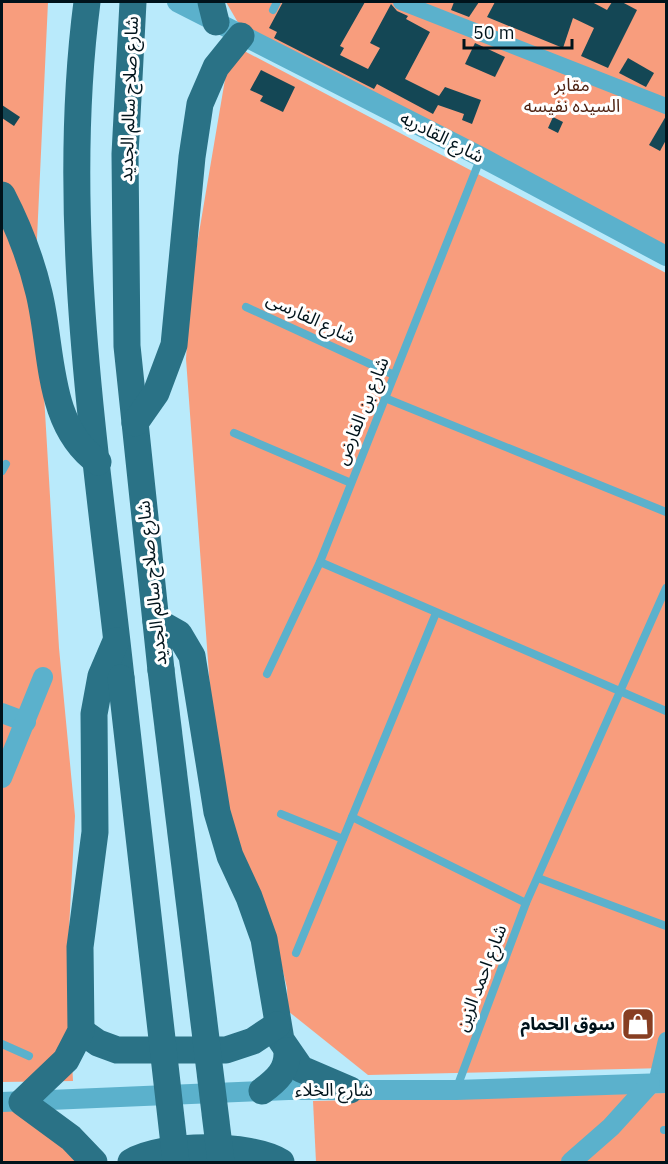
<svg xmlns="http://www.w3.org/2000/svg" width="668" height="1164" font-family="'IBM Plex Sans','Noto Sans Arabic',sans-serif">
	<rect width="100%" height="100%" fill="#b9eafb"/>
	<!-- green -->
	<g fill="#f89d7d">
		<path d="M2,2H48L36,260L59,648L75,816L67,967L73,1081L2,1082Z"/>
		<path d="M226,2H666V247L240,26Z"/>
		<path d="M231,44L666,273V1068L368,1075L288,1011L287,988L280,959L236,847L214,743L186,359L191,280Z"/>
		<path d="M666,1093V1162H316L313,1101Z"/>
		<path d="M53,1107L85,1162H2V1109Z"/>
	</g>
	<!-- building -->
	<g fill="#144755">
		<path d="M283,2H365L340,46L344,48L340,55L368,69L380,48L370,43L391,4L397,11L408,16L406,19L430,32L405,79L439,96L445,87L481,100L472,124L462,120L464,114L438,105L433,114L377,84L374,89L274,38L277,32L269,28Z"/>
		<path d="M454,2H479L469,17L451,10Z"/>
		<path d="M495,2H592L607,10L612,2H622L637,10L608,68L581,56L594,28L573,18L563,48L487,17Z"/>
		<path d="M475,43L505,57L495,77L465,64Z"/>
		<path d="M628,58L654,73L646,87L619,73Z"/>
		<path d="M261,70L295,87L283,112L260,101L263,96L250,90Z"/>
		<path d="M2,105L20,117L14,126L2,118Z"/>
		<path d="M666,116V140L660,151L649,145Z"/>
		<path d="M553,117L563,122L558,133L548,128Z"/>
	</g>
	<g fill="none" stroke-linecap="round" stroke-linejoin="round">
		<!-- service -->
		<g stroke="#5bb1cc" stroke-width="8">
			<path d="M273,10L277,2"/>
			<path d="M246,307L394,375"/>
			<path d="M385,398L666,512"/>
			<path d="M234,433L351,483"/>
			<path d="M2,471L6,464"/>
			<path d="M320,562L666,711"/>
			<path d="M267,674L320,562L481,157"/>
			<path d="M281,814L343,839"/>
			<path d="M352,817L526,903"/>
			<path d="M538,878L666,926"/>
			<path d="M296,953L436,613"/>
			<path d="M2,1044L29,1056"/>
			<path d="M456,1090L526,903L666,588"/>
			<path d="M664,1130H666"/>
		</g>
		<!-- minor -->
		<g stroke="#5bb1cc" stroke-width="16">
			<path d="M401,2L666,106"/>
			<path d="M656,1083L666,1040"/>
		</g>
		<!-- tertiary -->
		<g stroke="#5bb1cc" stroke-width="20">
			<path d="M177,2L481,157L666,256"/>
			<path d="M2,713L26,722"/>
			<path d="M2,778L43,677"/>
			<path d="M2,1102L288,1090H456L666,1083"/>
			<path d="M571,1162L611,1127L650,1084"/>
		</g>
		<!-- trunk -->
		<g stroke="#2a7286" stroke-width="27">
			<path d="M87,2C58,224 97,456 121,678"/>
			<path d="M133,2L125,154L127,346L161,670"/>
			<path d="M211,2L216,22"/>
			<path d="M2,195C18,226 31,259 39,293C53,350 46,425 98,462"/>
			<path d="M135,423L156,393L174,345L192,157L200,104L216,67L241,36"/>
			<path d="M156,621L179,634L192,656L217,812L230,856L249,897L264,939L281,1040L301,1069L350,1090"/>
			<path d="M81,1031L98,1043L117,1050H226L253,1041L277,1025"/>
			<path d="M262,1091C277,1080 288,1070 287,1051"/>
			<path d="M94,1162L71,1138L22,1102L66,1060L81,1031L80,947L95,832L94,714L101,676L116,641"/>
			<path d="M131,1162C162,1143 250,1143 281,1162"/>
		</g>
		<!-- trunk-bridge -->
		<g stroke="#2a7286" stroke-width="27">
			<path d="M161,670L221,1162"/>
			<path d="M121,678L176,1162"/>
		</g>
	</g>
	<!-- icons -->
	<defs>
		<g id="shop-square" transform="scale(1.725)"><rect x="-9" y="-9" width="18" height="18" rx="4" fill="#873e22" stroke="#fff"/><path d="M-5-2.5h2.3a2.7 3.5 0 0 1 5.4 0H5L5.5 6h-11ZM-1.5-2.5h3a1.5 2.3 0 0 0-3 0Z" fill="#fff"/></g>
	</defs>
	<g fill-rule="evenodd">
		<use href="#shop-square" x="638" y="1024"/>
	</g>
	<g text-anchor="middle" stroke-width="6" stroke-linejoin="round" paint-order="stroke">
		<!-- park labels -->
		<g font-size="18" fill="#4f2414" stroke="#fff">
			<text x="572" y="91">مقابر<tspan x="572" dy="21">السيده نفيسه</tspan></text>
		</g>
		<!-- street labels -->
		<g font-size="18" fill="#00131b" stroke="#fff">
			<text transform="translate(129 99) rotate(-88)" y="6">شارع صلاح سالم الجديد</text>
			<text transform="translate(442 137) rotate(27)" y="6">شارع القادريه</text>
			<text transform="translate(311 318) rotate(25)" y="6">شارع الفارسى</text>
			<text transform="translate(362 411) rotate(-68)" y="6">شارع بن الفارض</text>
			<text transform="translate(152 583) rotate(-96)" y="6">شارع صلاح سالم الجديد</text>
			<text transform="translate(481 978) rotate(-69)" y="6">شارع احمد الزين</text>
			<text x="334" y="1096">شارع الخلاء</text>
		</g>
		<!-- poi labels -->
		<g font-size="18" font-weight="bold" fill="#00131b" stroke="#fff" text-anchor="end">
			<text x="615" y="1030">سوق الحمام</text>
		</g>
	</g>
	<!-- border -->
	<rect width="668" height="1164" fill="none" stroke="#00131b" stroke-width="6"/>
	<!-- scale -->
	<path d="M464 39v9h108v-9" fill="none" stroke="#00131b" stroke-width="3"/>
	<text x="473" y="39" font-size="18" fill="#00131b" stroke="#ffffff" stroke-width="4.5" paint-order="stroke">50 m</text>
</svg>
